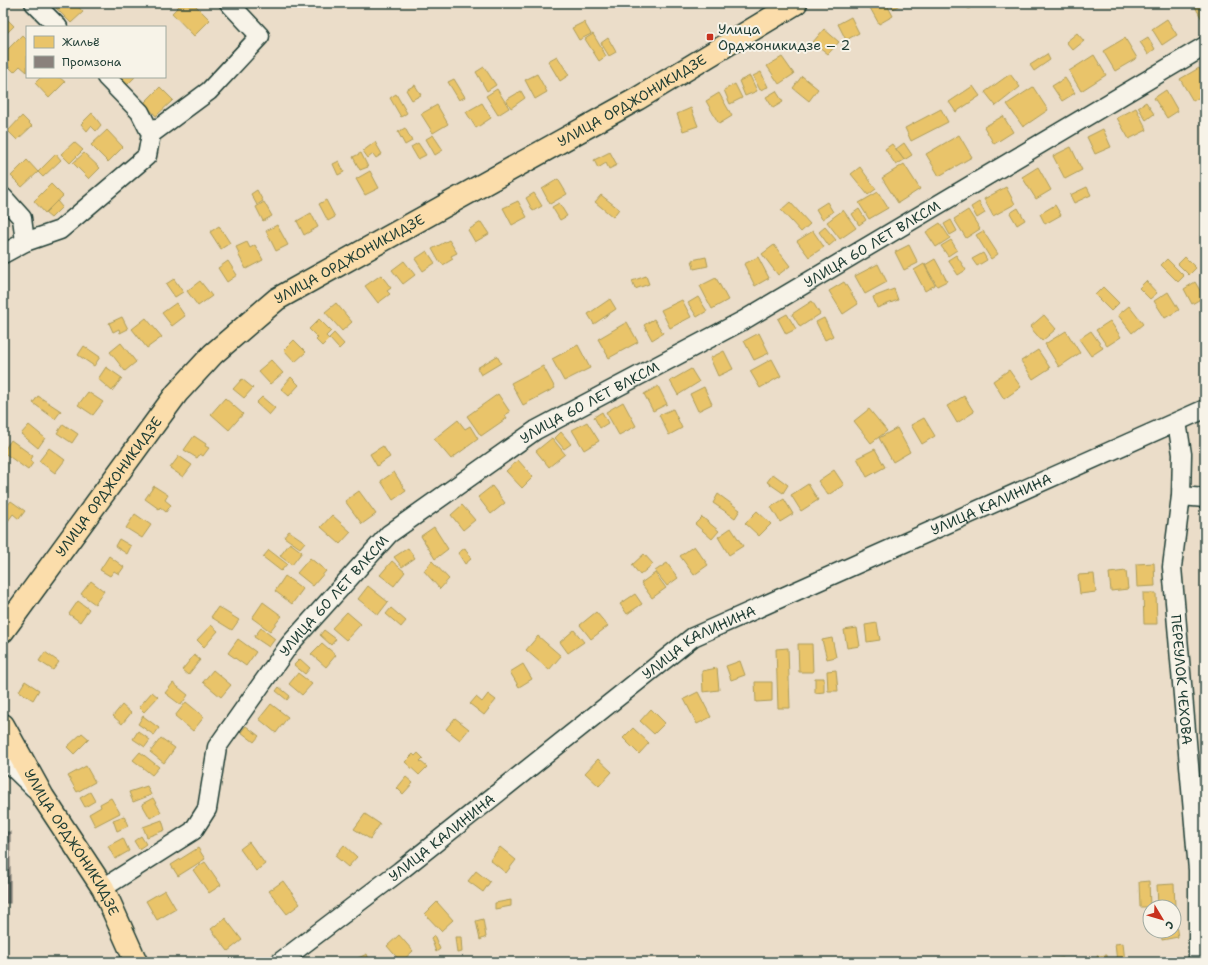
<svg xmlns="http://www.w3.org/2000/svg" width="1208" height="965" font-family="'Shantell Sans',sans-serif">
	<rect width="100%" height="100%" fill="#ebddc9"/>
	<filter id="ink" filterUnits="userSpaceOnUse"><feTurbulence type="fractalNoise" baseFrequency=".025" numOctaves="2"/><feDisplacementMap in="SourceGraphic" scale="8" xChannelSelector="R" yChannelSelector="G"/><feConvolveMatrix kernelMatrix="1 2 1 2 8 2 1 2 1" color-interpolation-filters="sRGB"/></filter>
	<g filter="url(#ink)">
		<!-- homes -->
		<g fill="#e9c46a" stroke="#ac9c5a">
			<path d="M57,3H75L83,12L71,23L54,6Z"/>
			<path d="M182,3H193L210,20L194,36L172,13Z"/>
			<path d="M875,3H886L893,16L879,24L869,6Z"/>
			<path d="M890,3H900L901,4L893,9Z"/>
			<path d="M962,3H975L969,9Z"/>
			<path d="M1193,3H1205V19L1203,21Z"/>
			<path d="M3,15L14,26L3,37Z"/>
			<path d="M851,17L859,33L846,40L838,24Z"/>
			<path d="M1167,19L1177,35L1162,45L1152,29Z"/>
			<path d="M584,22L591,34L579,40L572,28Z"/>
			<path d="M824,29L839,42L828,54L813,42Z"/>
			<path d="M1077,33L1084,41L1073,50L1066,42Z"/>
			<path d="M593,34L606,56L599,61L585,39Z"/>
			<path d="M22,35L27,40V72L20,66L14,72L3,61V54Z"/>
			<path d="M1148,37L1155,49L1148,54L1140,42Z"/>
			<path d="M608,38L616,52L609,56L601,43Z"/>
			<path d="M1125,38L1137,58L1115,71L1103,51Z"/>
			<path d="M1047,54L1050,60L1034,71L1030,65Z"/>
			<path d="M1094,55L1106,75L1081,91L1069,71Z"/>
			<path d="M557,56L569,75L560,81L548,61Z"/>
			<path d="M782,57L794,74L779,84L767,66Z"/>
			<path d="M484,67L496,85L487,91L476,72Z"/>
			<path d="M1199,68L1205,78V94L1193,101L1180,79Z"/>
			<path d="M761,72L768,87L760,90L753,76Z"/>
			<path d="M537,74L547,92L535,99L525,80Z"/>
			<path d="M1010,74L1020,87L996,106L985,92Z"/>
			<path d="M750,76L757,91L745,96L739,81Z"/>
			<path d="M802,76L818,89L809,101L793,88Z"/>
			<path d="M41,77H59L65,82L49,98L35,83Z"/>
			<path d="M119,77H135L127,85Z"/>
			<path d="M1065,78L1075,93L1062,101L1052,86Z"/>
			<path d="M454,79L465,97L459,100L448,82Z"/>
			<path d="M735,84L742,98L730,104L724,90Z"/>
			<path d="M415,85L421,95L412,100L406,90Z"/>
			<path d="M973,86L980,96L956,112L949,102Z"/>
			<path d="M160,87L173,100L156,116L144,103Z"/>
			<path d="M1033,87L1048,110L1023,127L1007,104Z"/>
			<path d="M497,89L509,108L498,115L486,96Z"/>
			<path d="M1166,90L1178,111L1167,118L1154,98Z"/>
			<path d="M521,91L525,98L511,108L506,100Z"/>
			<path d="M776,91L783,102L773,108L766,97Z"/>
			<path d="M719,93L732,116L719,124L706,101Z"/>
			<path d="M396,94L407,113L401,117L390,98Z"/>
			<path d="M1146,102L1154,114L1146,120L1138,107Z"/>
			<path d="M482,103L491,118L476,128L466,112Z"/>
			<path d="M437,105L448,124L433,133L421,114Z"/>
			<path d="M691,108L698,126L683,131L677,114Z"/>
			<path d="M1136,108L1147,130L1129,139L1117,118Z"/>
			<path d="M941,109L948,122L911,141L905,128Z"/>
			<path d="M92,113L101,125L96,131L91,126L87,131L81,124Z"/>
			<path d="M22,116L32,126L17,140L8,131Z"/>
			<path d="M1003,116L1013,132L994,144L984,127Z"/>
			<path d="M405,128L412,141L405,145L398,132Z"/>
			<path d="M1103,129L1111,147L1095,154L1087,137Z"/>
			<path d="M107,130L123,147L108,162L91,145Z"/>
			<path d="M3,135L8,141L3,146Z"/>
			<path d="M433,135L443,150L435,155L426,139Z"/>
			<path d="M959,135L972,157L939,176L926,154Z"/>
			<path d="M74,142L83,150L70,163L61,154Z"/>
			<path d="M375,142L382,154L376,158L373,154L368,158L363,151Z"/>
			<path d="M418,143L426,155L418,159L411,147Z"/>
			<path d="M904,143L912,155L904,160L896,149Z"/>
			<path d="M892,144L904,160L896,165L885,149Z"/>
			<path d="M1071,147L1082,170L1065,179L1053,156Z"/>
			<path d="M610,152L617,165L609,169L606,163L598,168L594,160Z"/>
			<path d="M84,153L100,168L89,179L73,163Z"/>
			<path d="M361,153L368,167L360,170L353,157Z"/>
			<path d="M56,154L61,160L43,177L38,172Z"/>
			<path d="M27,160L38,172L22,187L11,176Z"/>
			<path d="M339,161L344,172L338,175L333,164Z"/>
			<path d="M904,164L920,189L898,203L882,178Z"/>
			<path d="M860,167L876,189L868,195L851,174Z"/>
			<path d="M1038,167L1051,190L1036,199L1022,177Z"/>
			<path d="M370,171L379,188L365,195L356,179Z"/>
			<path d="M558,179L567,194L550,204L542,189Z"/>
			<path d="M51,184L63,196L45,213L34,201Z"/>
			<path d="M1006,187L1015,204L993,216L984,199Z"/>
			<path d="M1087,187L1091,195L1074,203L1070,195Z"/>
			<path d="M257,190L263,201L257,205L251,194Z"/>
			<path d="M878,192L888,208L869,219L859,203Z"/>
			<path d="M534,193L542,206L533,211L526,198Z"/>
			<path d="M601,195L619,209L613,217L595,202Z"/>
			<path d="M326,200L335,217L328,221L319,204Z"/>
			<path d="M57,201L62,207L51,218L45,213Z"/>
			<path d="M518,201L527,217L512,225L503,208Z"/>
			<path d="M264,202L272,216L263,221L256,207Z"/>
			<path d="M790,202L810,224L801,232L781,210Z"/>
			<path d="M827,202L833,212L822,219L816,209Z"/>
			<path d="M979,202L985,213L977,218L971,207Z"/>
			<path d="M559,203L567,216L560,220L552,207Z"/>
			<path d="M1055,205L1061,215L1045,224L1040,214Z"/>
			<path d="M1018,208L1025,220L1017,225L1010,213Z"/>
			<path d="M859,209L866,220L859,225L852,214Z"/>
			<path d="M843,210L856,228L840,239L827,222Z"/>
			<path d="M968,210L980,229L966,238L954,219Z"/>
			<path d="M311,213L318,227L304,235L297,221Z"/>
			<path d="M951,220L957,231L950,235L944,224Z"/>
			<path d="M481,222L489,234L475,242L468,230Z"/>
			<path d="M940,223L950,238L936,247L926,232Z"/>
			<path d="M277,225L288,245L276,251L266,231Z"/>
			<path d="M219,226L230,243L221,249L210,232Z"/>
			<path d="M825,227L836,240L829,246L819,232Z"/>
			<path d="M813,231L824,247L809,257L797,241Z"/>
			<path d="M983,231L998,254L991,259L976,235Z"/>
			<path d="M449,240L457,253L451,256L453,259L443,265L441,262L440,263L432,249Z"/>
			<path d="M951,240L957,250L948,256L941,246Z"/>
			<path d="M247,242L250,248L255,245L263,260L246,269L238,254L239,253L236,247Z"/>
			<path d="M774,245L790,266L778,275L762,254Z"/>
			<path d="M909,245L918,263L904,270L895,252Z"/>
			<path d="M427,251L435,263L423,271L415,259Z"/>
			<path d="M983,253L987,260L977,266L972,259Z"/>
			<path d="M956,255L966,270L958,275L948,260Z"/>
			<path d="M706,257L708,266L694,269L692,260Z"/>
			<path d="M758,257L769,278L755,286L744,264Z"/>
			<path d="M1185,257L1196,268L1189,275L1178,264Z"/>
			<path d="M935,259L947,281L937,286L925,265Z"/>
			<path d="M1167,259L1184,276L1178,282L1161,265Z"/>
			<path d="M228,261L237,275L227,282L218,268Z"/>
			<path d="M404,261L415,275L403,284L392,270Z"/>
			<path d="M878,264L887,282L865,294L855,276Z"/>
			<path d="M924,264L935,285L925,291L914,270Z"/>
			<path d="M381,275L391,288L387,291L390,294L378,303L365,286Z"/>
			<path d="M646,276L649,284L635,289L632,281Z"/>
			<path d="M716,278L728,300L712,309L700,286Z"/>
			<path d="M174,279L183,292L175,297L166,284Z"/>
			<path d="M200,281L212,296L198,306L187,291Z"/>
			<path d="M1146,281L1157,293L1150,299L1139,288Z"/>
			<path d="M844,282L858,304L843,314L829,291Z"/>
			<path d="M1195,282L1204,297L1192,304L1184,289Z"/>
			<path d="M1103,287L1119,303L1111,311L1095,295Z"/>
			<path d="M894,289L898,300L877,308L873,297Z"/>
			<path d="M1168,292L1179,310L1165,318L1154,301Z"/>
			<path d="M698,297L707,311L697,317L688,303Z"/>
			<path d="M610,299L616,309L594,324L588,314Z"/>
			<path d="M682,300L691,317L670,328L661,310Z"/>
			<path d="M812,301L820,314L800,327L792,314Z"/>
			<path d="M176,303L185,316L172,326L162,313Z"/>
			<path d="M336,303L352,322L342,331L325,312Z"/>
			<path d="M1129,306L1143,324L1132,333L1118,315Z"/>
			<path d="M787,314L796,329L786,334L778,319Z"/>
			<path d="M1044,315L1056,329L1042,341L1030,327Z"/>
			<path d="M122,317L128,329L120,333L119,329L113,332L109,323Z"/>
			<path d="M146,318L162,337L147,348L132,329Z"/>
			<path d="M824,318L833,336L825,340L816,322Z"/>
			<path d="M319,319L331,331L326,336L329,339L322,346L316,340L318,338L309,329Z"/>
			<path d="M654,319L663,333L652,340L644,325Z"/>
			<path d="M1110,321L1121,337L1107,346L1096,330Z"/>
			<path d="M627,322L638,342L609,358L598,339Z"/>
			<path d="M1066,331L1080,353L1059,367L1045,344Z"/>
			<path d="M1091,331L1103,348L1091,356L1079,339Z"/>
			<path d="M334,333L344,344L339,349L329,338Z"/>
			<path d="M759,333L769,353L754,360L744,341Z"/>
			<path d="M294,340L306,352L295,362L284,350Z"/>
			<path d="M121,343L136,362L125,371L110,352Z"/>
			<path d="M578,345L590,368L564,381L552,359Z"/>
			<path d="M84,346L100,357L94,366L78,355Z"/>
			<path d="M1038,350L1050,368L1033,379L1021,361Z"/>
			<path d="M724,351L733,369L718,376L710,358Z"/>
			<path d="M497,356L501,363L481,375L477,368Z"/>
			<path d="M772,359L781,376L760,388L750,371Z"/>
			<path d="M271,360L283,373L270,384L258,371Z"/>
			<path d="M543,366L555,388L523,405L511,383Z"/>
			<path d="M106,367L122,378L112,391L98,379Z"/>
			<path d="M691,369L699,382L678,395L670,381Z"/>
			<path d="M1009,370L1021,387L1004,399L993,381Z"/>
			<path d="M291,377L299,385L289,396L281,389Z"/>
			<path d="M242,379L253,388L244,398L233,389Z"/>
			<path d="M658,386L667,404L653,411L644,394Z"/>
			<path d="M704,387L712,404L698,411L690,394Z"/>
			<path d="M88,392L103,402L93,415L78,405Z"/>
			<path d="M498,394L510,412L505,415L507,418L481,436L467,416Z"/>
			<path d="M38,396L61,411L55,419L33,403Z"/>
			<path d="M964,396L974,412L957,423L947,406Z"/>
			<path d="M262,397L275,408L269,415L256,403Z"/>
			<path d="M225,398L243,414L229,430L211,414Z"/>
			<path d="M623,402L636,426L619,435L606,412Z"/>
			<path d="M673,409L682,428L669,435L659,415Z"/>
			<path d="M869,409L887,431L871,443L854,421Z"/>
			<path d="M602,412L608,423L600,428L594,417Z"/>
			<path d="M924,418L935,436L922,444L911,425Z"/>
			<path d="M458,420L465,429L470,426L478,439L451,459L434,439Z"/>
			<path d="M587,422L599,441L584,450L572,430Z"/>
			<path d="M63,424L78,434L72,443L57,433Z"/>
			<path d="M29,425L45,438L38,448L21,434Z"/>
			<path d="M897,428L910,452L893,462L879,438Z"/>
			<path d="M561,432L571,444L564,449L555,438Z"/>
			<path d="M194,436L206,444L205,446L209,448L203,456L200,454L197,458L184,450Z"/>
			<path d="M552,438L565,454L549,467L536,451Z"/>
			<path d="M11,440L33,456L30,461L33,463L28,470L3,452Z"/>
			<path d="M383,446L390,457L377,466L370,454Z"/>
			<path d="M49,448L65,460L55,473L39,461Z"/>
			<path d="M875,449L885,467L867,477L857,458Z"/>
			<path d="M179,456L192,465L183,477L170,468Z"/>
			<path d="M518,460L533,477L522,488L506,471Z"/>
			<path d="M834,470L844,485L828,495L818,481Z"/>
			<path d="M394,472L406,491L393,500L381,481Z"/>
			<path d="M773,474L788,485L783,493L767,482Z"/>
			<path d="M808,484L818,500L801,511L791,495Z"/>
			<path d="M154,486L168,495L165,500L171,505L166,512L160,507L159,509L145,499Z"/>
			<path d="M492,486L505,503L491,514L478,497Z"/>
			<path d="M359,491L376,514L362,524L345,501Z"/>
			<path d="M718,494L740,510L735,518L713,503Z"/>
			<path d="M784,499L793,514L780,522L771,507Z"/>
			<path d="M11,501L25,511L19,519L13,514L8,521L3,517V511Z"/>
			<path d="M462,505L475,520L463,530L451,515Z"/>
			<path d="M757,511L771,524L759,536L745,523Z"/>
			<path d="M135,514L151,525L142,538L126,528Z"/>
			<path d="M332,515L351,532L340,544L321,527Z"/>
			<path d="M702,517L719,531L712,539L695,524Z"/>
			<path d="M434,527L448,549L435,559L421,536Z"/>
			<path d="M731,528L743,546L729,555L718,537Z"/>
			<path d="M289,531L305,542L300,548L284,537Z"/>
			<path d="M119,539L131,546L127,554L115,546Z"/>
			<path d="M290,543L302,552L292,565L280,556Z"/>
			<path d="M694,546L708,565L694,575L680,556Z"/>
			<path d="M408,548L415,558L402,567L394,557Z"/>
			<path d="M465,548L471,559L465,564L458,553Z"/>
			<path d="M269,550L287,564L281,571L263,557Z"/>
			<path d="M644,554L653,564L640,575L632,565Z"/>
			<path d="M109,556L124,567L119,574L114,571L110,576L100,570Z"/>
			<path d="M310,558L326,571L313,586L297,573Z"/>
			<path d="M392,561L405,572L394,586L380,575Z"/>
			<path d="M432,561L449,579L440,589L424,571Z"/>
			<path d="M667,563L678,578L667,586L655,571Z"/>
			<path d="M1154,563L1155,586L1137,587L1136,564Z"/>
			<path d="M1126,571L1128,589L1111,591L1109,573Z"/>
			<path d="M655,573L666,588L652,598L641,583Z"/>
			<path d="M1094,574L1096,592L1080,594L1078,575Z"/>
			<path d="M285,576L303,589L292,604L275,591Z"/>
			<path d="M91,581L104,591L95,604L81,594Z"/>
			<path d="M368,586L388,602L378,615L358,599Z"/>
			<path d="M1143,593H1156L1157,624H1144Z"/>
			<path d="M635,594L642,604L627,614L620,604Z"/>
			<path d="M78,601L89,609L80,622L69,614Z"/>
			<path d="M263,602L282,616L270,631L252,618Z"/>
			<path d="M218,607L239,620L232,630L211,617Z"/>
			<path d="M391,608L406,621L401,627L386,614Z"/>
			<path d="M347,612L361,624L346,640L332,628Z"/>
			<path d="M596,612L608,626L591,639L580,625Z"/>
			<path d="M877,623L880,640L867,642L865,625Z"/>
			<path d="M211,625L218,631L204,647L197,640Z"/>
			<path d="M261,628L275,639L269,647L254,637Z"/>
			<path d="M857,628L860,646L847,648L844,630Z"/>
			<path d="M324,630L336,639L331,645L320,635Z"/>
			<path d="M574,630L584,642L568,653L560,642Z"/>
			<path d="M538,636L561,656L549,670L526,650Z"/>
			<path d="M832,638L836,657L827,659L822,640Z"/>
			<path d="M238,639L256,652L246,666L228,653Z"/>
			<path d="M322,643L336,655L326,667L311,654Z"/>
			<path d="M798,644H812L813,672H799Z"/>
			<path d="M788,648L790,708H778L776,649Z"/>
			<path d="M45,652L59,662L53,670L39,661Z"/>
			<path d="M194,655L200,660L188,675L182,670Z"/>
			<path d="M300,659L310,668L305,674L294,665Z"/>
			<path d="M740,661L745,675L731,680L726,666Z"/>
			<path d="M523,664L532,679L519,687L510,672Z"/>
			<path d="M717,668L719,690L703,692L702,671Z"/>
			<path d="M213,670L231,685L221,697L203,682Z"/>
			<path d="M836,670L838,691H828L827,671Z"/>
			<path d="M298,673L312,684L302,695L289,684Z"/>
			<path d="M815,678H824V692L815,693Z"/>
			<path d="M25,681L39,690L33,700L19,691Z"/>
			<path d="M755,682H772V701L756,702Z"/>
			<path d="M173,683L188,695L181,705L165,693Z"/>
			<path d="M279,687L290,696L287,700L276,691Z"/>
			<path d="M152,692L158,697L144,712L139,707Z"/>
			<path d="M698,692L711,717L697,724L684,699Z"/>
			<path d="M488,694L496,700L484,715L470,704L476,697L482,702Z"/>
			<path d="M186,702L204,717L193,731L175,716Z"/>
			<path d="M271,704L288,717L276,733L259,719Z"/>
			<path d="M122,705L131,713L122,724L113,716Z"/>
			<path d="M651,709L665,723L654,734L640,721Z"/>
			<path d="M143,716L159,728L154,735L138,724Z"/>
			<path d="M455,718L469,729L460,740L446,729Z"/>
			<path d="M246,726L259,736L254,742L241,732Z"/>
			<path d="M633,728L649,743L639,754L623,738Z"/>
			<path d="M138,731L150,740L145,747L133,739Z"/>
			<path d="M82,733L89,739L74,754L67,747Z"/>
			<path d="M161,738L175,748L164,763L150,752Z"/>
			<path d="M140,752L159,767L152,775L133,760Z"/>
			<path d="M418,753L423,758L420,761L427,767L419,775L405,762L413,754L415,756Z"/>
			<path d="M598,759L612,772L599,786L585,773Z"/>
			<path d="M86,766L95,782L77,792L68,776Z"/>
			<path d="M406,777L413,783L403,794L397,788Z"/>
			<path d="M147,786L151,795L133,802L129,792Z"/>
			<path d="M90,792L95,801L85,807L80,798Z"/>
			<path d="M111,798L120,813L95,826L89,814L101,807L100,804Z"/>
			<path d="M153,798L161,812L150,818L142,804Z"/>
			<path d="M365,814L380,824L370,839L354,829Z"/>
			<path d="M124,816L128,826L117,831L113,820Z"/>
			<path d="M162,820L165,830L147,837L143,827Z"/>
			<path d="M141,836L146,844L139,849L134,841Z"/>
			<path d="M123,838L129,851L115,859L108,846Z"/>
			<path d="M249,842L265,864L256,871L240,849Z"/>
			<path d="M344,845L357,857L348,867L335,856Z"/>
			<path d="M500,847L516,860L506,873L490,860Z"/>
			<path d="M198,848L205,859L178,876L171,865Z"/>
			<path d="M205,862L221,885L209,893L193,870Z"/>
			<path d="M476,871L490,882L483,892L468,881Z"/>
			<path d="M283,881L300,904L287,914L269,891Z"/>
			<path d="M1149,881L1150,907H1140L1139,882Z"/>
			<path d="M1174,884L1175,907H1158L1157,885Z"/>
			<path d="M165,890L176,909L157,920L146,901Z"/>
			<path d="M511,900V906L495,909V903Z"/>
			<path d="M437,902L453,920L441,931L425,914Z"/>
			<path d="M225,918L242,940L228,951L211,929Z"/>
			<path d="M483,919L486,937L480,940L476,921Z"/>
			<path d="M1175,919L1178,937L1162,940L1161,931H1174V920Z"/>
			<path d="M399,935L413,951L401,962L387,946Z"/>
			<path d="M434,935L440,949L436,952L431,938Z"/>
			<path d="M455,937H461L462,952L457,953Z"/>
			<path d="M1123,943L1125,962H1117L1115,944Z"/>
			<path d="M367,954L370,962H359L358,958Z"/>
			<path d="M1107,955V962H1098L1097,956Z"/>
			<path d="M1063,958L1064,962H1054L1053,959Z"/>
		</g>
		<!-- industry -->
		<rect fill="#8a817c" stroke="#6a6d66" x="3" y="832" width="7" height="71"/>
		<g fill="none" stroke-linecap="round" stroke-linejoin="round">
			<!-- minor casing -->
			<g stroke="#1f3d34" stroke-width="21">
				<g id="minor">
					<path d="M34,3L58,27"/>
					<path d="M106,77L140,112L151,134"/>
					<path d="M3,197L22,218L25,242"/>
					<path d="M3,254L25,242L60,230L147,156L151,134L209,91L260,36L229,3"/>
					<path id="s1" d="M1177,422L1182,454L1181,496L1172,567L1198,870V962"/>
					<path d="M1181,496L1205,498"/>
					<path d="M3,758L34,788"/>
					<path id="s2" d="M103,888L193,831L207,809L217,747L290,644L389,534L536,430L744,320L1205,46"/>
					<path id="s3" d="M280,962L400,871L693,637L1205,409"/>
				</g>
			</g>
			<!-- major casing -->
			<g stroke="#1f3d34" stroke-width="25">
				<g id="major">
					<path id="s4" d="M3,631L177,393L213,354L277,299L637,99L796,3"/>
					<path id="s5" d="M3,725L43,797L103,888L136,962"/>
				</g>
			</g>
			<!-- minor -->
			<use href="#minor" stroke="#f7f3e8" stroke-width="18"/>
			<!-- major -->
			<use href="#major" stroke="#fbddab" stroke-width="22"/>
		</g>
	</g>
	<!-- markers -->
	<rect fill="#c8321e" stroke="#f7f3e8" stroke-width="1.5" x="706" y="33" width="8" height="8" rx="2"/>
	<g text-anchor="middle" stroke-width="4" stroke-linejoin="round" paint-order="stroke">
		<!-- poi labels -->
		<g font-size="14" fill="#1f3d34" stroke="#f7f3e8" text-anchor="start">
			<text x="718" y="34">Улица<tspan x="718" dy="16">Орджоникидзе – 2</tspan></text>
		</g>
		<!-- street labels -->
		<g font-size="14" fill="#1f3d34" stroke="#f7f3e8">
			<text dy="5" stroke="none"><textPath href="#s4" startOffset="839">УЛИЦА ОРДЖОНИКИДЗЕ</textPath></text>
			<text dy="5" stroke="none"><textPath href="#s2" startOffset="1034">УЛИЦА 60 ЛЕТ ВЛКСМ</textPath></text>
			<text dy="5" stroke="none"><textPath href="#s4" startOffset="515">УЛИЦА ОРДЖОНИКИДЗЕ</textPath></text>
			<text dy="5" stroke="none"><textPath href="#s2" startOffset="710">УЛИЦА 60 ЛЕТ ВЛКСМ</textPath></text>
			<text dy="5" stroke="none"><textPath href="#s4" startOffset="179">УЛИЦА ОРДЖОНИКИДЗЕ</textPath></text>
			<text dy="5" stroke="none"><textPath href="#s3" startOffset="852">УЛИЦА КАЛИНИНА</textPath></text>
			<text dy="5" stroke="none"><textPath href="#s2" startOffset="387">УЛИЦА 60 ЛЕТ ВЛКСМ</textPath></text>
			<text dy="5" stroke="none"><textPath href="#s3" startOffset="528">УЛИЦА КАЛИНИНА</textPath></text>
			<text dy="5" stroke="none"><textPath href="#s1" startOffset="259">ПЕРЕУЛОК ЧЕХОВА</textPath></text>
			<text dy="5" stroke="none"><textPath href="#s3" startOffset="204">УЛИЦА КАЛИНИНА</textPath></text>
			<text dy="5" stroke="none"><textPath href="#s5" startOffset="136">УЛИЦА ОРДЖОНИКИДЗЕ</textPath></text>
		</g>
	</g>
	<!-- margin -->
	<rect width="1208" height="965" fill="none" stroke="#f7f3e8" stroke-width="16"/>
	<rect x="8" y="8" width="1192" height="949" fill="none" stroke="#1f3d34" stroke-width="1.5" filter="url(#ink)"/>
	<!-- legend -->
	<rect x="26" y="26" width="140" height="52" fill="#f7f3e8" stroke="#a1aaa0"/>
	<rect x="34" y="36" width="20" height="12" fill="#e9c46a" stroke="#a1aaa0"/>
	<text x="62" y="46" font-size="12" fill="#1f3d34">Жильё</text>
	<rect x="34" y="56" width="20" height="12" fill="#8a817c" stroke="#a1aaa0"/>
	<text x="62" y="66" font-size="12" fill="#1f3d34">Промзона</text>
	<!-- north arrow -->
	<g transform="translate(1162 919) rotate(128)"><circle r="19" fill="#f7f3e8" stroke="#a1aaa0"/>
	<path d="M0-3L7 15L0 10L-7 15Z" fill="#c8321e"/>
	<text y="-6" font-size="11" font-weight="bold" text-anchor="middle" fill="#1f3d34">С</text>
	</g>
</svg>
